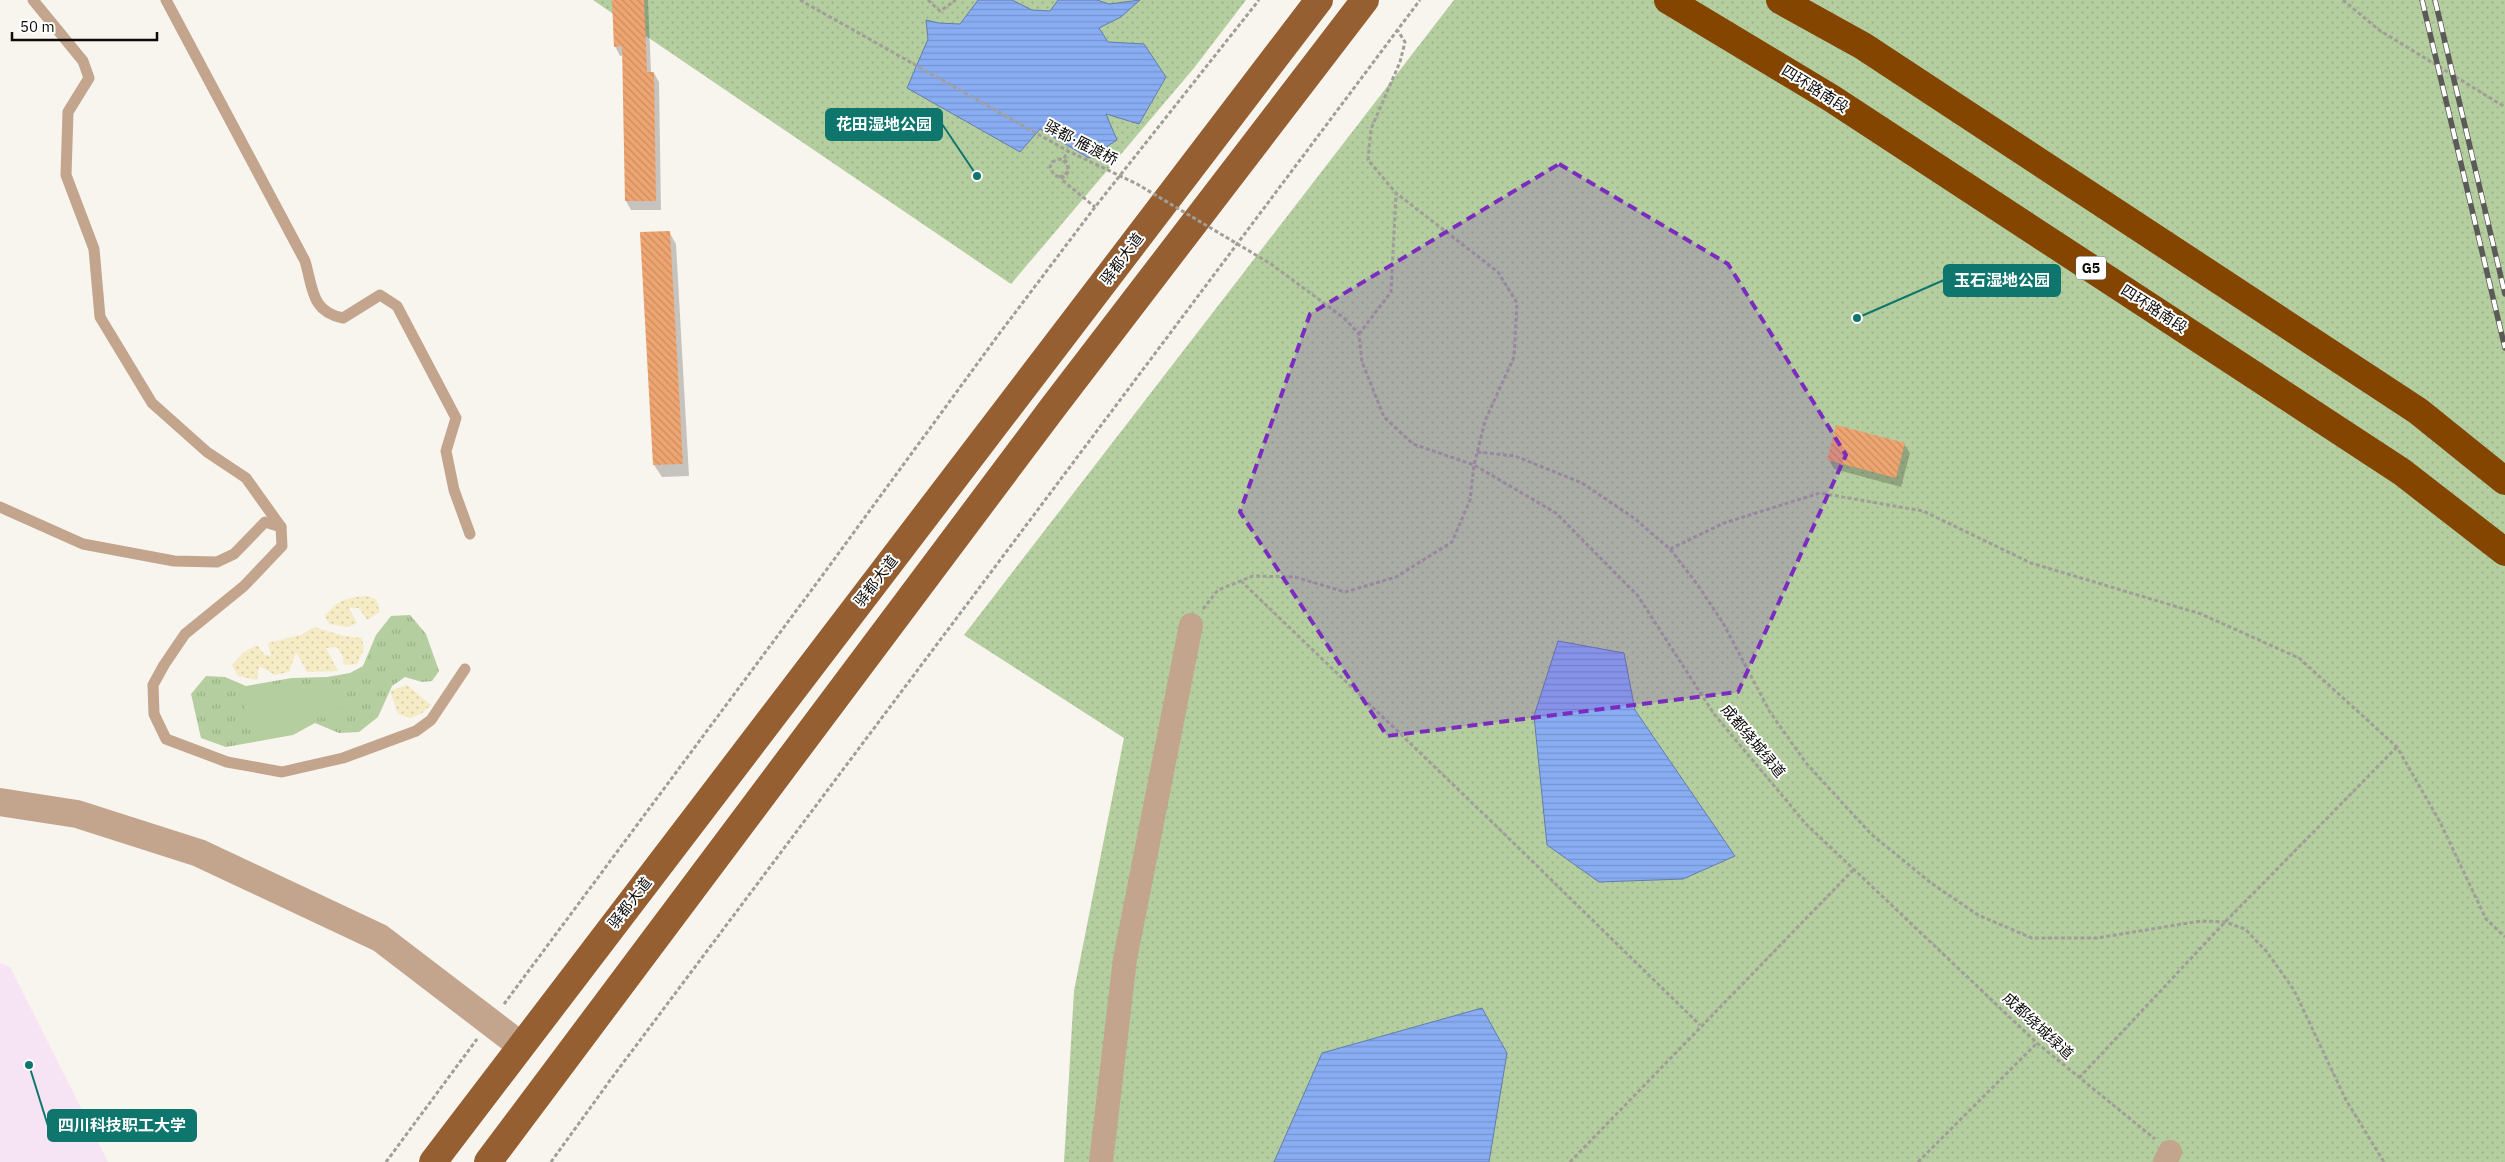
<svg xmlns="http://www.w3.org/2000/svg" width="2505" height="1162" font-family="'IBM Plex Sans','Noto Sans SC',sans-serif">
	<defs>
		<pattern id="grass-tufts" width="24" height="20" patternUnits="userSpaceOnUse" patternTransform="scale(1.25)"><rect width="24" height="20" fill="#b4ce9f"/><path d="M3 7l-1-3M5 7V3M7 7l1-3M15 17l-1-3M17 17v-4M19 17l1-3" fill="none" stroke="#9ab088"/></pattern>
		<pattern id="sand-dots" width="8" height="8" patternUnits="userSpaceOnUse" patternTransform="scale(1.25)"><rect width="8" height="8" fill="#f5ebc5"/><path d="M2 2h.1M6 6h.1" fill="none" stroke="#d1c8a8" stroke-width="1.8" stroke-linecap="round"/></pattern>
		<pattern id="park-dots" width="8" height="8" patternUnits="userSpaceOnUse" patternTransform="scale(1.25)"><rect width="8" height="8" fill="#b4ce9f"/><path d="M2 2h.1M6 6h.1" fill="none" stroke="#9ab088" stroke-width="1.8" stroke-linecap="round"/></pattern>
		<pattern id="water-rules" width="6" height="5" patternUnits="userSpaceOnUse" patternTransform="scale(1.25)"><rect width="6" height="5" fill="#89adf3"/><path d="M0 2.5h6" fill="none" stroke="#7594cf"/></pattern>
		<pattern id="building-back-hatch" width="6" height="6" patternUnits="userSpaceOnUse" patternTransform="scale(1.25)"><rect width="6" height="6" fill="#eea571"/><path d="M-1 5l2 2M0 0l6 6M5-1l2 2" fill="none" stroke="#cb8d60"/></pattern>
	</defs>
	<rect width="100%" height="100%" fill="#f8f4ee"/>
	<!-- education -->
	<path fill="#f6e4f5" d="M0,963L10,967L108,1162H0Z"/>
	<!-- grass -->
	<path fill="url(#grass-tufts)" d="M410,615L426,634L439,671L432,681L422,682L405,677L392,686L378,717L359,732L339,733L315,723L293,735L226,747L201,738L191,694L206,676L225,677L246,686L292,678L327,677L350,673L363,666L376,635L391,616Z"/>
	<!-- sand -->
	<g fill="url(#sand-dots)">
		<path d="M366,596L376,599L380,612L367,620L359,608H349L357,623L348,627L329,624L325,616C337,600 347,598 366,596Z"/>
		<path d="M314,627L344,636L362,638L364,649L357,664L344,665L343,657L337,647L326,648L338,671L307,672L296,652L289,672L275,675L259,666L257,680L238,676L232,665L243,653L257,645L264,654L271,656L268,643L301,635Z"/>
		<path d="M407,685L431,705L422,713L411,718L398,714L390,691Z"/>
	</g>
	<!-- park -->
	<g fill="url(#park-dots)">
		<path d="M593,0H1246L1194,68L1011,284Z"/>
		<path d="M1454,0H2505V1162H1064L1074,991L1124,738L964,635Z"/>
	</g>
	<!-- pitch -->
	<path fill="#b4ce9f" d="M319,684L335,685L343,706L323,718L304,715L284,735L254,733L244,708L252,690Z"/>
	<!-- water -->
	<g fill="url(#water-rules)" stroke="#647cad">
		<path d="M978,0H1012L1032,10L1050,11L1058,0H1097L1109,4L1140,0L1121,17L1099,28L1108,42L1144,44L1166,77L1139,124L1106,114L1117,140L1089,158L1040,129L1020,152L907,88L928,39L926,20L939,23L960,24Z"/>
		<path d="M1558,641L1624,653L1635,710L1735,856L1683,879L1599,882L1547,845L1534,716Z"/>
		<path d="M1482,1008L1507,1053L1489,1162H1274L1322,1053Z"/>
	</g>
	<!-- shadow -->
	<g fill="#0003">
		<path d="M613,0H648L651,73H654L659,82L661,210H631L626,201L624,55L620,56L615,46Z"/>
		<path d="M669,232L676,244L689,476L662,477L654,465L642,233Z"/>
		<path d="M1904,444L1910,453L1901,487L1834,469L1829,460Z"/>
	</g>
	<!-- building -->
	<g fill="url(#building-back-hatch)">
		<path d="M612,0H644L647,72H654L656,201H625L622,46L614,47Z"/>
		<path d="M670,231L683,464L653,465L640,232Z"/>
		<path d="M1836,425L1905,443L1896,478L1827,460Z"/>
	</g>
	<g fill="none" stroke-linecap="round" stroke-linejoin="round">
		<!-- path -->
		<g stroke="#a19e99" stroke-width="3" stroke-dasharray="4 2.5" stroke-linecap="butt">
			<path d="M928,0L940,11L956,0"/>
			<path d="M2343,0L2379,30L2505,107"/>
			<path d="M1059,177L1054,175L1050,167L1052,162L1060,159L1066,161L1069,169L1067,174L1061,179L1095,207"/>
			<path d="M1344,318L1359,334L1362,362L1384,417L1413,444L1474,465L1556,513L1638,596L1714,714L1806,824L2037,1043L2155,1139"/>
			<path d="M1359,334L1391,292L1396,194"/>
			<path d="M1477,452L1515,456L1582,483L1634,518L1670,549L1697,584L1723,623L1770,712L1806,763L1871,834L1931,883L1978,915L2032,938H2097L2201,921L2225,922L2245,929L2267,952L2294,990L2346,1100L2384,1162"/>
			<path d="M1670,549L1724,523L1820,493L1923,511L2031,563L2201,614L2299,658L2397,747L2440,822L2486,919L2505,937"/>
			<path d="M1241,581L1489,819L1700,1025"/>
			<path d="M1203,609L1218,590L1253,576L1295,577L1345,592L1396,577L1452,542L1470,500L1474,465L1485,421L1514,357L1517,303L1498,272L1396,193L1368,160L1371,129L1400,62L1405,42L1398,31"/>
			<path d="M504,1004L822,576L996,338L1095,207L1259,0"/>
			<path d="M2079,1078L2225,922L2397,747"/>
			<path d="M386,1162L477,1039"/>
			<path d="M551,1162L611,1079L1420,0"/>
			<path d="M1570,1162L1855,868"/>
			<path d="M1918,1162L2037,1043"/>
		</g>
		<!-- service -->
		<g stroke="#c3a48c" stroke-width="11">
			<path d="M33,0L83,61L89,78L68,112L66,175L94,249L100,317L152,403L207,452L246,478L281,527"/>
			<path d="M166,0L305,261C313,288 311,312 343,318L380,295L397,306L456,418L446,451L454,490L470,534"/>
			<path d="M0,507L83,544L174,561L217,562L234,554L265,522L281,527L282,546L244,586L185,634L164,665L153,685L154,714L166,739L227,762L282,772L343,758L416,731L431,720L465,669"/>
		</g>
		<!-- minor -->
		<g stroke="#c3a48c" stroke-width="24">
			<path d="M1101,1162L1125,959L1191,625"/>
			<path d="M2165,1162L2170,1152"/>
		</g>
		<!-- tertiary -->
		<path stroke="#c3a48c" stroke-width="28" d="M0,802L77,814L199,853L380,938L520,1045"/>
		<!-- primary -->
		<g stroke="#955f31" stroke-width="28">
			<path d="M433,1162L1319,0"/>
			<path d="M488,1162L1054,406L1365,0"/>
		</g>
		<!-- motorway -->
		<g stroke="#844500" stroke-width="28">
			<path d="M1668,0L1831,98L2402,472L2505,552"/>
			<path d="M1780,0L1863,46L2418,411L2505,481"/>
		</g>
		<!-- rail casing -->
		<g stroke="#5c5a57" stroke-width="5.5">
			<g id="rail">
				<path d="M2422,0L2505,348"/>
				<path d="M2435,0L2505,294"/>
			</g>
		</g>
		<!-- rail -->
		<use href="#rail" stroke="#fff" stroke-width="4" stroke-dasharray="11" stroke-linecap="butt"/>
		<!-- path-bridge -->
		<g stroke="#a19e99" stroke-width="3" stroke-dasharray="4 2.5" stroke-linecap="butt">
			<path d="M800,0L1068,151L1137,184L1271,264L1344,318"/>
			<path d="M1059,177L1065,175L1068,170L1067,164L1063,160L1068,151"/>
		</g>
	</g>
	<!-- marked area -->
	<path fill="#7b2cbf" fill-opacity="0.2" stroke="#7b2cbf" stroke-width="4" stroke-dasharray="10 6" stroke-linejoin="round" d="M1559,164L1728,264L1846,455L1738,692L1387,736L1240,512L1310,314Z"/>
	<g text-anchor="middle" stroke-width="4" stroke-linejoin="round" paint-order="stroke">
		<!-- shield labels -->
		<rect fill="#fff" stroke="#555453" stroke-width="1" x="2076" y="256.5" width="30" height="23" rx="4"/>
		<g font-size="14" font-weight="bold" fill="#0c0b09">
			<text x="2091" y="273">G5</text>
		</g>
		<!-- street labels -->
		<g font-size="15" fill="#0c0b09" stroke="#fff">
			<text transform="translate(1815 89) rotate(32)" y="5">四环路南段</text>
			<text transform="translate(1081 143) rotate(27)" y="5">驿都·雁渡桥</text>
			<text transform="translate(1122 259) rotate(-53)" y="5">驿都大道</text>
			<text transform="translate(2154 309) rotate(33)" y="5">四环路南段</text>
			<text transform="translate(876 581) rotate(-52)" y="5">驿都大道</text>
			<text transform="translate(1753 741) rotate(50)" y="5">成都绕城绿道</text>
			<text transform="translate(630 903) rotate(-52)" y="5">驿都大道</text>
			<text transform="translate(2038 1026) rotate(43)" y="5">成都绕城绿道</text>
		</g>
	</g>
	<!-- callouts -->
	<path fill="none" stroke="#0f766e" stroke-width="2" d="M977 176L942 124M1857 318L1944 280M29 1065L48 1126"/>
	<g fill="#0f766e" stroke="#fff" stroke-width="2">
		<circle cx="977" cy="176" r="5"/>
		<circle cx="1857" cy="318" r="5"/>
		<circle cx="29" cy="1065" r="5"/>
	</g>
	<g fill="#0f766e" stroke="#0f766e" stroke-width="2">
		<rect x="826" y="109" width="116" height="31" rx="5"/>
		<rect x="1944" y="265" width="116" height="31" rx="5"/>
		<rect x="48" y="1110" width="148" height="31" rx="5"/>
	</g>
	<g font-size="16" text-anchor="middle" font-weight="bold" fill="#fff">
		<text x="884" y="130">花田湿地公园</text>
		<text x="2002" y="286">玉石湿地公园</text>
		<text x="122" y="1131">四川科技职工大学</text>
	</g>
	<!-- scale -->
	<path d="M12 32v8h145v-8" fill="none" stroke="#0c0b09" stroke-width="2.5"/>
	<text x="20" y="32" font-size="15" fill="#0c0b09" stroke="#ffffff" stroke-width="4" paint-order="stroke">50 m</text>
</svg>
